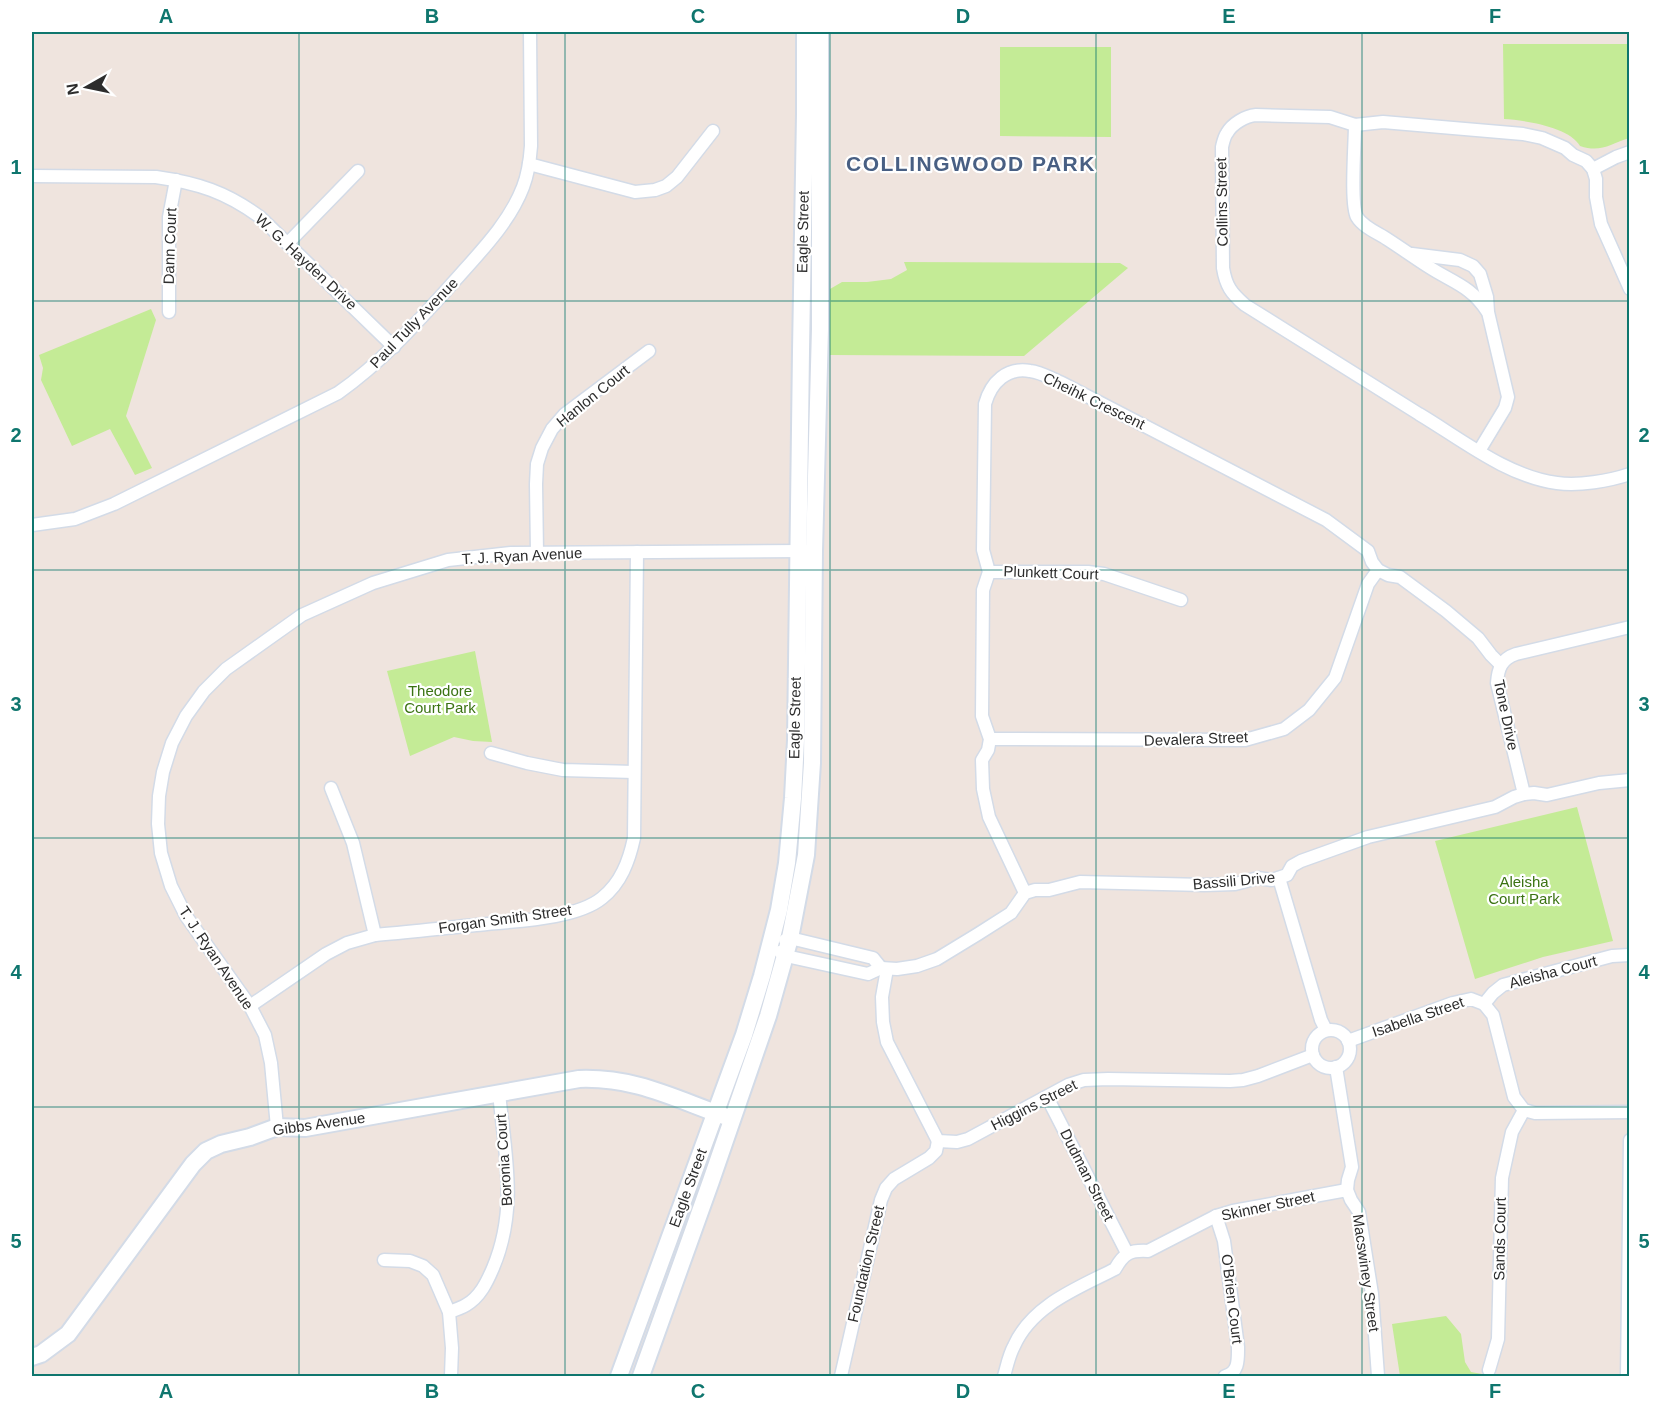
<svg xmlns="http://www.w3.org/2000/svg" width="1661" height="1408" font-family="Helvetica,sans-serif">
	<rect width="100%" height="100%" fill="#efe4de"/>
	<!-- green -->
	<g fill="#c4eb96">
		<path d="M1503,44H1629V138C1610,144 1601,153 1580,146C1570,127 1524,120 1504,119Z"/>
		<path d="M1000,47H1111V137L1000,136Z"/>
		<path d="M904,262L1120,263L1128,268L1024,356L830,355V289L842,282H867L891,279L907,270Z"/>
		<path d="M151,309L156,320L126,416L152,468L135,475L110,429L72,446L41,380L43,368L39,355Z"/>
		<path d="M475,651L492,742L473,741L454,737L410,756L387,671Z"/>
		<path d="M1577,807L1613,941L1543,957L1475,979L1435,841Z"/>
		<path d="M1446,1316L1461,1334L1465,1362L1471,1372L1493,1376H1400L1392,1324Z"/>
	</g>
	<g fill="none" stroke-linecap="round" stroke-linejoin="round">
		<!-- street casing -->
		<g stroke="#d3dbe7" stroke-width="15">
			<g id="street">
				<path d="M1355,125C1355,142 1350,205 1357,217C1363,227 1378,233 1387,239C1401,248 1415,258 1429,267C1452,282 1471,286 1487,311"/>
				<path d="M529,164L635,192L655,190L666,186L677,177L713,131"/>
				<path d="M1593,169L1616,157L1630,152"/>
				<path d="M32,176L156,177C198,183 226,192 260,217L394,347"/>
				<path d="M288,243L358,171"/>
				<path d="M1412,254L1460,260L1473,266L1480,274L1487,297L1488,312L1508,397L1505,408L1479,451"/>
				<path d="M1630,289L1601,224L1596,197V179L1593,169L1586,161L1573,155L1565,148L1542,138L1523,134L1383,122L1355,125L1330,117L1256,115C1245,116 1232,124 1227,133C1224,137 1223,143 1222,147L1223,268C1226,286 1231,293 1245,305C1303,341 1361,378 1419,414C1461,439 1508,477 1557,483C1579,486 1609,481 1630,474"/>
				<path d="M169,312V217L176,180"/>
				<path d="M32,525L75,519L114,504L338,393C385,360 421,318 459,276C483,249 510,221 523,187C528,174 530,160 531,146L530,32"/>
				<path d="M537,553L536,484L537,464L542,448L552,429L565,414L649,351"/>
				<path d="M989,572H1088L1104,574L1181,600"/>
				<path d="M990,739L1245,740L1284,729L1309,710L1335,678L1368,584L1378,570"/>
				<path d="M491,753L527,763L563,770L634,772"/>
				<path d="M331,788L353,843L375,935"/>
				<path d="M1524,794L1497,683C1498,669 1501,659 1516,654L1630,627"/>
				<path d="M1279,878L1321,1020L1326,1030"/>
				<path d="M1025,893L989,817L983,789L982,760L988,750L990,739L982,716L983,590L989,572L983,550L985,404C991,382 1007,367 1030,371C1041,372 1052,379 1062,383L1326,520L1368,551L1372,562L1378,570L1388,575L1400,577L1446,611L1478,638L1491,655L1501,665"/>
				<path d="M785,940L790,938L873,958L881,968"/>
				<path d="M780,952L786,956L868,974L881,968L897,969L917,966L937,959L978,934L1011,913L1025,893L1035,890H1049L1080,882L1204,885L1235,884L1258,878L1272,880L1287,875L1292,866L1301,861L1368,837L1495,807L1514,797L1524,794L1534,793L1547,795L1599,783L1630,780"/>
				<path d="M887,969L882,997L883,1022L887,1042L938,1141L957,1142L968,1139L1068,1085L1084,1080L1108,1079L1230,1081L1243,1080L1258,1076L1313,1055"/>
				<path d="M1484,1004L1493,993L1503,985L1612,956L1630,955"/>
				<path d="M250,1006L326,954L347,943L375,935C409,932 443,928 476,925C511,921 575,920 602,898C621,883 629,861 634,838L637,552"/>
				<circle cx="1331" cy="1049" r="19"/>
				<path d="M1348,1041L1453,1003L1471,999L1484,1004L1493,1015L1514,1097L1524,1110L1535,1113L1630,1112"/>
				<path d="M1336,1067L1352,1167L1348,1180L1347,1190L1351,1200L1359,1212L1372,1294L1378,1376"/>
				<path d="M1047,1097L1127,1253"/>
				<path d="M277,1127L271,1063L265,1035L250,1006L186,916L171,886L161,853L158,824L159,796L163,772L172,743L186,716L204,691L226,669L302,615L373,583L448,560L511,553L805,551"/>
				<path d="M1216,1216L1224,1241L1238,1347C1238,1359 1239,1373 1225,1376"/>
				<path d="M384,1260L410,1261L423,1266L433,1275L449,1312L452,1348L451,1376"/>
				<path d="M449,1312C455,1310 461,1308 466,1305C480,1297 487,1282 493,1268C518,1209 505,1154 499,1093"/>
				<path d="M1489,1370L1498,1339L1502,1178L1512,1132L1524,1110"/>
				<path d="M841,1376L881,1200L886,1188L894,1179L929,1158L936,1151L938,1141"/>
				<path d="M1004,1376C1007,1366 1009,1355 1014,1346C1032,1305 1078,1288 1115,1269C1124,1253 1130,1250 1148,1251L1216,1216L1233,1211L1347,1190"/>
				<path d="M1627,1376L1630,1140"/>
			</g>
		</g>
		<!-- secondary casing -->
		<g stroke="#d3dbe7" stroke-width="20">
			<g id="secondary">
				<path d="M32,1357L41,1354L68,1334L193,1164L206,1151L221,1144L250,1137L277,1127L305,1128L579,1079C635,1077 673,1098 724,1116"/>
				<path d="M619,1376L744,1035L762,976L779,910L787,863L793,798L796,740L801,351L805,114V32"/>
				<path d="M641,1376L711,1181L768,1016L790,938L806,855L812,763L814,551L820,329V32"/>
			</g>
		</g>
		<!-- street -->
		<use href="#street" stroke="#fff" stroke-width="12"/>
		<!-- secondary -->
		<use href="#secondary" stroke="#fff" stroke-width="16"/>
	</g>
	<!-- grid -->
	<path fill="none" stroke="#0f766e" stroke-width="1.5" stroke-opacity="0.55" d="M299,32V1376M565,32V1376M830,32V1376M1096,32V1376M1362,32V1376M32,301H1630M32,570H1630M32,838H1630M32,1107H1630"/>
	<g text-anchor="middle" stroke-width="4.5" stroke-linejoin="round" paint-order="stroke">
		<!-- street labels -->
		<g font-size="15" fill="#2d2d2d" stroke="#fff">
			<text transform="translate(1222 202) rotate(-91)" y="5">Collins Street</text>
			<text transform="translate(803 232) rotate(-89)" y="5">Eagle Street</text>
			<text transform="translate(170 246) rotate(-88)" y="5">Dann Court</text>
			<text transform="translate(306 262) rotate(43)" y="5">W. G. Hayden Drive</text>
			<text transform="translate(414 323) rotate(-46)" y="5">Paul Tully Avenue</text>
			<text transform="translate(593 396) rotate(-39)" y="5">Hanlon Court</text>
			<text transform="translate(1094 401) rotate(26)" y="5">Cheihk Crescent</text>
			<text transform="translate(522 556) rotate(-3)" y="5">T. J. Ryan Avenue</text>
			<text transform="translate(1051 573) rotate(2)" y="5">Plunkett Court</text>
			<text transform="translate(1506 715) rotate(78)" y="5">Tone Drive</text>
			<text transform="translate(795 718) rotate(-89)" y="5">Eagle Street</text>
			<text transform="translate(1196 739) rotate(-2)" y="5">Devalera Street</text>
			<text transform="translate(1234 881) rotate(-5)" y="5">Bassili Drive</text>
			<text transform="translate(505 919) rotate(-8)" y="5">Forgan Smith Street</text>
			<text transform="translate(216 958) rotate(56)" y="5">T. J. Ryan Avenue</text>
			<text transform="translate(1553 972) rotate(-15)" y="5">Aleisha Court</text>
			<text transform="translate(1418 1017) rotate(-19)" y="5">Isabella Street</text>
			<text transform="translate(1034 1105) rotate(-27)" y="5">Higgins Street</text>
			<text transform="translate(319 1124) rotate(-8)" y="5">Gibbs Avenue</text>
			<text transform="translate(504 1160) rotate(-94)" y="5">Boronia Court</text>
			<text transform="translate(1087 1175) rotate(63)" y="5">Dudman Street</text>
			<text transform="translate(688 1188) rotate(-70)" y="5">Eagle Street</text>
			<text transform="translate(1268 1206) rotate(-12)" y="5">Skinner Street</text>
			<text transform="translate(1500 1239) rotate(-89)" y="5">Sands Court</text>
			<text transform="translate(866 1264) rotate(-77)" y="5">Foundation Street</text>
			<text transform="translate(1366 1273) rotate(82)" y="5">Macswiney Street</text>
			<text transform="translate(1232 1299) rotate(83)" y="5">O'Brien Court</text>
		</g>
		<!-- park labels -->
		<g font-size="15" fill="#3b7313" stroke="#fff">
			<text x="440" y="696">Theodore<tspan x="440" dy="17">Court Park</tspan></text>
			<text x="1524" y="887">Aleisha<tspan x="1524" dy="17">Court Park</tspan></text>
		</g>
		<!-- district labels -->
		<g font-size="21" font-weight="bold" letter-spacing="1.5" fill="#485f83" stroke="#fff">
			<text x="971" y="171">COLLINGWOOD PARK</text>
		</g>
	</g>
	<!-- border -->
	<rect width="1661" height="1408" fill="none" stroke="#ffffff" stroke-width="66"/>
	<!-- north arrow -->
	<g transform="translate(87 87) rotate(261)" stroke="#ffffff" stroke-width="4.5" paint-order="stroke">
	<path d="M0-4.5L10 22L0 15L-10 22Z" fill="#2d2d2d"/>
	<text y="-9" font-size="16" font-weight="bold" text-anchor="middle" fill="#2d2d2d">N</text>
	</g>
	<rect x="33" y="33" width="1595" height="1342" fill="none" stroke="#0f766e" stroke-width="2"/>
	<g font-size="20" text-anchor="middle" font-weight="bold" fill="#0f766e">
		<text x="166" y="23">A</text>
		<text x="432" y="23">B</text>
		<text x="698" y="23">C</text>
		<text x="963" y="23">D</text>
		<text x="1229" y="23">E</text>
		<text x="1495" y="23">F</text>
		<text x="16" y="174">1</text>
		<text x="1644" y="174">1</text>
		<text x="16" y="442">2</text>
		<text x="1644" y="442">2</text>
		<text x="16" y="711">3</text>
		<text x="1644" y="711">3</text>
		<text x="16" y="979">4</text>
		<text x="1644" y="979">4</text>
		<text x="16" y="1248">5</text>
		<text x="1644" y="1248">5</text>
		<text x="166" y="1398">A</text>
		<text x="432" y="1398">B</text>
		<text x="698" y="1398">C</text>
		<text x="963" y="1398">D</text>
		<text x="1229" y="1398">E</text>
		<text x="1495" y="1398">F</text>
	</g>
</svg>
